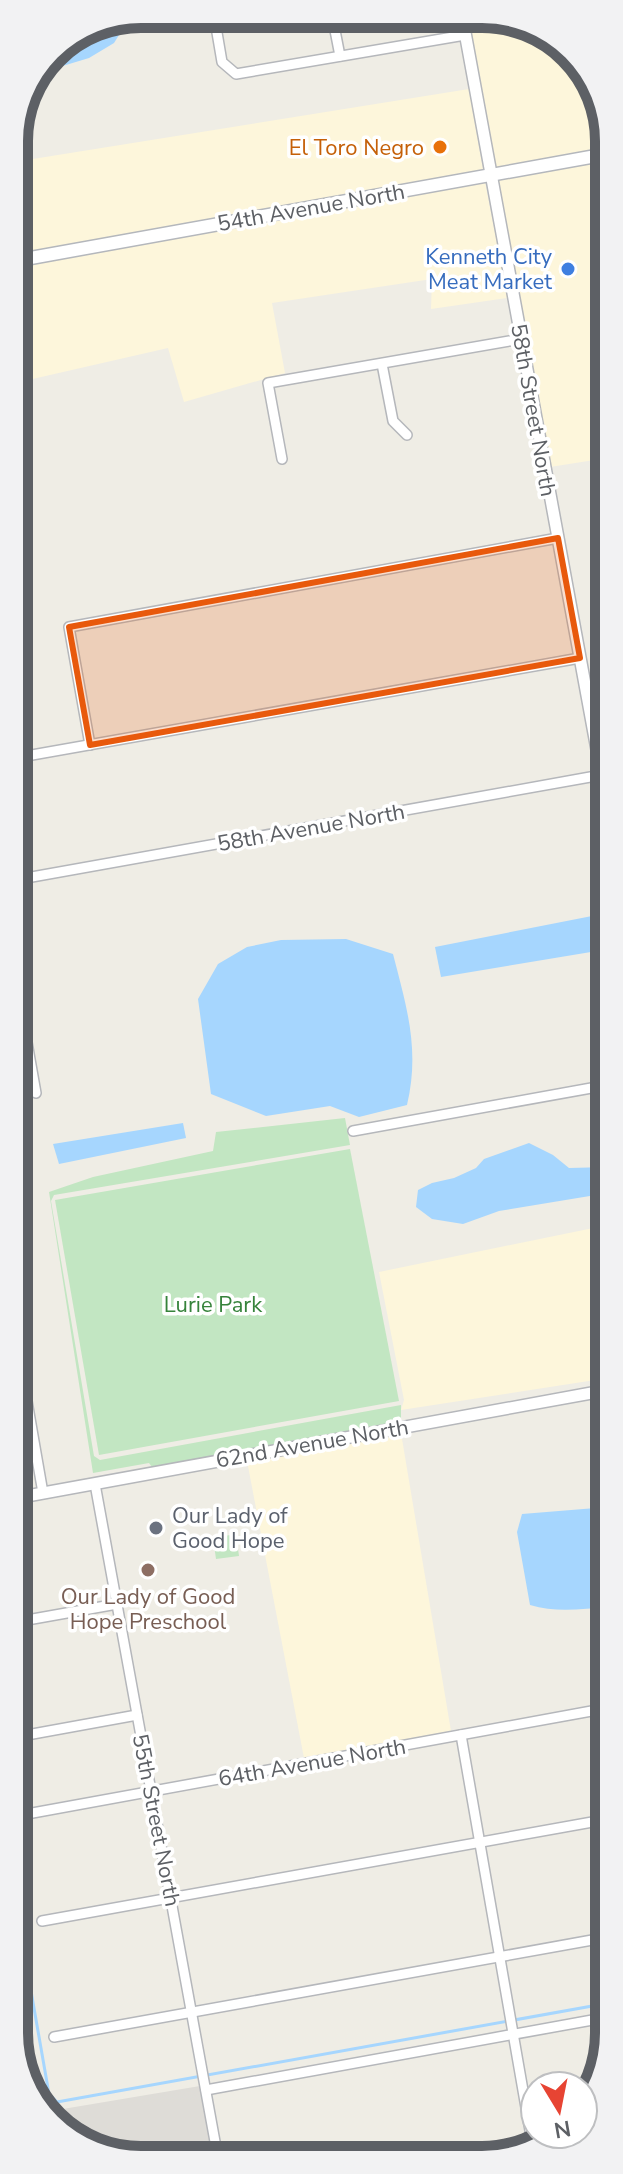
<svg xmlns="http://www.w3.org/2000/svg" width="623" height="2174" font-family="'Nunito Sans',sans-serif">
	<rect width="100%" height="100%" fill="#efede5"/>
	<!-- commercial -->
	<g fill="#fdf6db">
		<path d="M467,16L507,17L572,52L607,117V148L494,168Z"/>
		<path d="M469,89L483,170L27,252L14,197V162Z"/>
		<path d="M607,160V458L550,467L496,180Z"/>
		<path d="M485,182L515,334L507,298L431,309L432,279L272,303L285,373L184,402L168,348L15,383L14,267Z"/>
		<path d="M608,1225V1378L401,1410L404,1400L379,1272Z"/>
		<path d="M401,1433L451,1731L304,1758L247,1461Z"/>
	</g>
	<!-- industrial -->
	<g fill="#dedcd7">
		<path d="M16,1986L38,2097L16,2057Z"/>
		<path d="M200,2086L212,2157H116L51,2122L45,2112Z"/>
	</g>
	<!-- green -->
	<g fill="#c2e6c2">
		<path d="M345,1118L350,1145L54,1195L51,1201L94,1456L100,1460L401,1405V1421L152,1467L149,1463L93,1473L49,1192L93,1177L213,1151L216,1132Z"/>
		<path d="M350,1149L399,1401L99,1455L55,1200Z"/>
		<path d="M236,1534L239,1556L216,1559L213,1538Z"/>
	</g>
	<!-- water -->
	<g fill="#a6d6fe">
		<path d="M129,19L114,43L89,58L56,68L35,88L52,51Z"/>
		<path d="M592,916L605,929L603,950L441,977L435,947Z"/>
		<path d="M346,939L393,954C407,1008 420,1050 407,1105L359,1117L330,1106L266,1116L211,1094L198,999L218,964L247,947L281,940Z"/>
		<path d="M183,1123L186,1138L59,1164L53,1144Z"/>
		<path d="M529,1143L553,1155L569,1168L608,1167V1193L499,1211L463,1224L432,1219L416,1207L418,1190L432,1183L454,1178L476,1168L484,1159Z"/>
		<path d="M608,1507V1607C582,1609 556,1613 530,1605L517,1532L522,1514Z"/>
	</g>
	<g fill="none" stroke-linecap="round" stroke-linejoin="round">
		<!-- stream -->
		<path stroke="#a6d6fe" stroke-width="3" d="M16,1905L49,2094L57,2102L609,2003"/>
		<!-- minor casing -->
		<g stroke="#b5b7bb" stroke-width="12">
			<g id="minor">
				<path d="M214,15L222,62L236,74L465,35"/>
				<path d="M332,15L340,56"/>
				<path d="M382,364L393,421L407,435"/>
				<path d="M282,459L268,383L521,339"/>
				<path d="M90,745L69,627L558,538"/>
				<path d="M15,758L580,658"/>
				<path d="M15,880L607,774"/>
				<path d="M15,975L36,1093"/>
				<path d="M353,1131L608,1085"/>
				<path d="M16,1338L43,1493"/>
				<path d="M16,1420L29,1418"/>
				<path d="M95,1484L218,2158"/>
				<path d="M16,1622L117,1604"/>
				<path d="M461,1735L532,2142"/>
				<path d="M16,1737L137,1715"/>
				<path d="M16,1816L608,1708"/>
				<path d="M42,1921L609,1819"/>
				<path d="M54,2037L609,1937"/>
				<path d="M206,2090L609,2017"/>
			</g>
		</g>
		<!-- tertiary casing -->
		<g stroke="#b5b7bb" stroke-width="14">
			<g id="tertiary">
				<path d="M462,16L607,804"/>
				<path d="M16,1498L608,1390"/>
			</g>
		</g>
		<!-- secondary casing -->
		<g stroke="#b4b7bc" stroke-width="15">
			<path id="secondary" d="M14,261L607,154"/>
		</g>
		<!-- minor -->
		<use href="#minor" stroke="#fff" stroke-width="9"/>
		<!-- tertiary -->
		<use href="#tertiary" stroke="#fff" stroke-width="11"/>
		<!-- secondary -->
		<use href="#secondary" stroke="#fff" stroke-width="12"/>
	</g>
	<!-- marked area -->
	<path fill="#e8590c" fill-opacity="0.2" stroke="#e8590c" stroke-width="6" stroke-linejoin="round" d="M558,538L580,658L90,745L69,627Z"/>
	<!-- markers -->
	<circle fill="#e8710a" stroke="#fff" stroke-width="3" cx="440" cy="147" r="8"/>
	<circle fill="#3f7fe0" stroke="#fff" stroke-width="3" cx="568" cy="269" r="8"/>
	<circle fill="#6b7280" stroke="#fff" stroke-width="3" cx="156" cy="1528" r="8"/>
	<circle fill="#8d6e63" stroke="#fff" stroke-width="3" cx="148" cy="1570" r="8"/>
	<g text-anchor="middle" stroke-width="7" stroke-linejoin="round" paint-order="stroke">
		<!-- food labels -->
		<g font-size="22" fill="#c56008" stroke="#fff" text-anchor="end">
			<text x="424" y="155">El Toro Negro</text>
		</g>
		<!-- street labels -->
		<g font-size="22" fill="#5d6065" stroke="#fff">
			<text transform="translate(311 207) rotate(-10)" y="8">54th Avenue North</text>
			<text transform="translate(534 410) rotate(80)" y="8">58th Street North</text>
			<text transform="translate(311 827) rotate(-10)" y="8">58th Avenue North</text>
			<text transform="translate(312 1443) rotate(-10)" y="8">62nd Avenue North</text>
			<text transform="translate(312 1762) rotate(-10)" y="8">64th Avenue North</text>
			<text transform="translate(157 1820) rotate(79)" y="8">55th Street North</text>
		</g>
		<!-- shop labels -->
		<g font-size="22" fill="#366cbe" stroke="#fff" text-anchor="end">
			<text x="552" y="264">Kenneth City<tspan x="552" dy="25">Meat Market</tspan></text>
		</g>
		<!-- park labels -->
		<g font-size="22" fill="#36833b" stroke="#fff">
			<text x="213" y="1312">Lurie Park</text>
		</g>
		<!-- worship labels -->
		<g font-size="22" fill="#5b616d" stroke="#fff" text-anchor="start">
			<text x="172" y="1523">Our Lady of<tspan x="172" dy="25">Good Hope</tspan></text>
		</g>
		<!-- education labels -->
		<g font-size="22" fill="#785e54" stroke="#fff">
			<text x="148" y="1604">Our Lady of Good<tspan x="148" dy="25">Hope Preschool</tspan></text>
		</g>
	</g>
	<!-- crop -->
	<path d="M0 0H623V2174H0ZM141 28H482A113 113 0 0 1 595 141V2033A113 113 0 0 1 482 2146H141A113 113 0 0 1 28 2033V141A113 113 0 0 1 141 28Z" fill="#f2f2f3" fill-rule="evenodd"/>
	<path fill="none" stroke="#5d6065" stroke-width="10" d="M141 28H482A113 113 0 0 1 595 141V2033A113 113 0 0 1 482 2146H141A113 113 0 0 1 28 2033V141A113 113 0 0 1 141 28Z"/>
	<!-- north arrow -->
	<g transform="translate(559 2110) rotate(170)"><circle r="38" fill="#ffffff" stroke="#bebfc1" stroke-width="2"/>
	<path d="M0-6L14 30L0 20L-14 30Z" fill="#e74433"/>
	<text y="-12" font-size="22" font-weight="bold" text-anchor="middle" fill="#5d6065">N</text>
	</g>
</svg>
